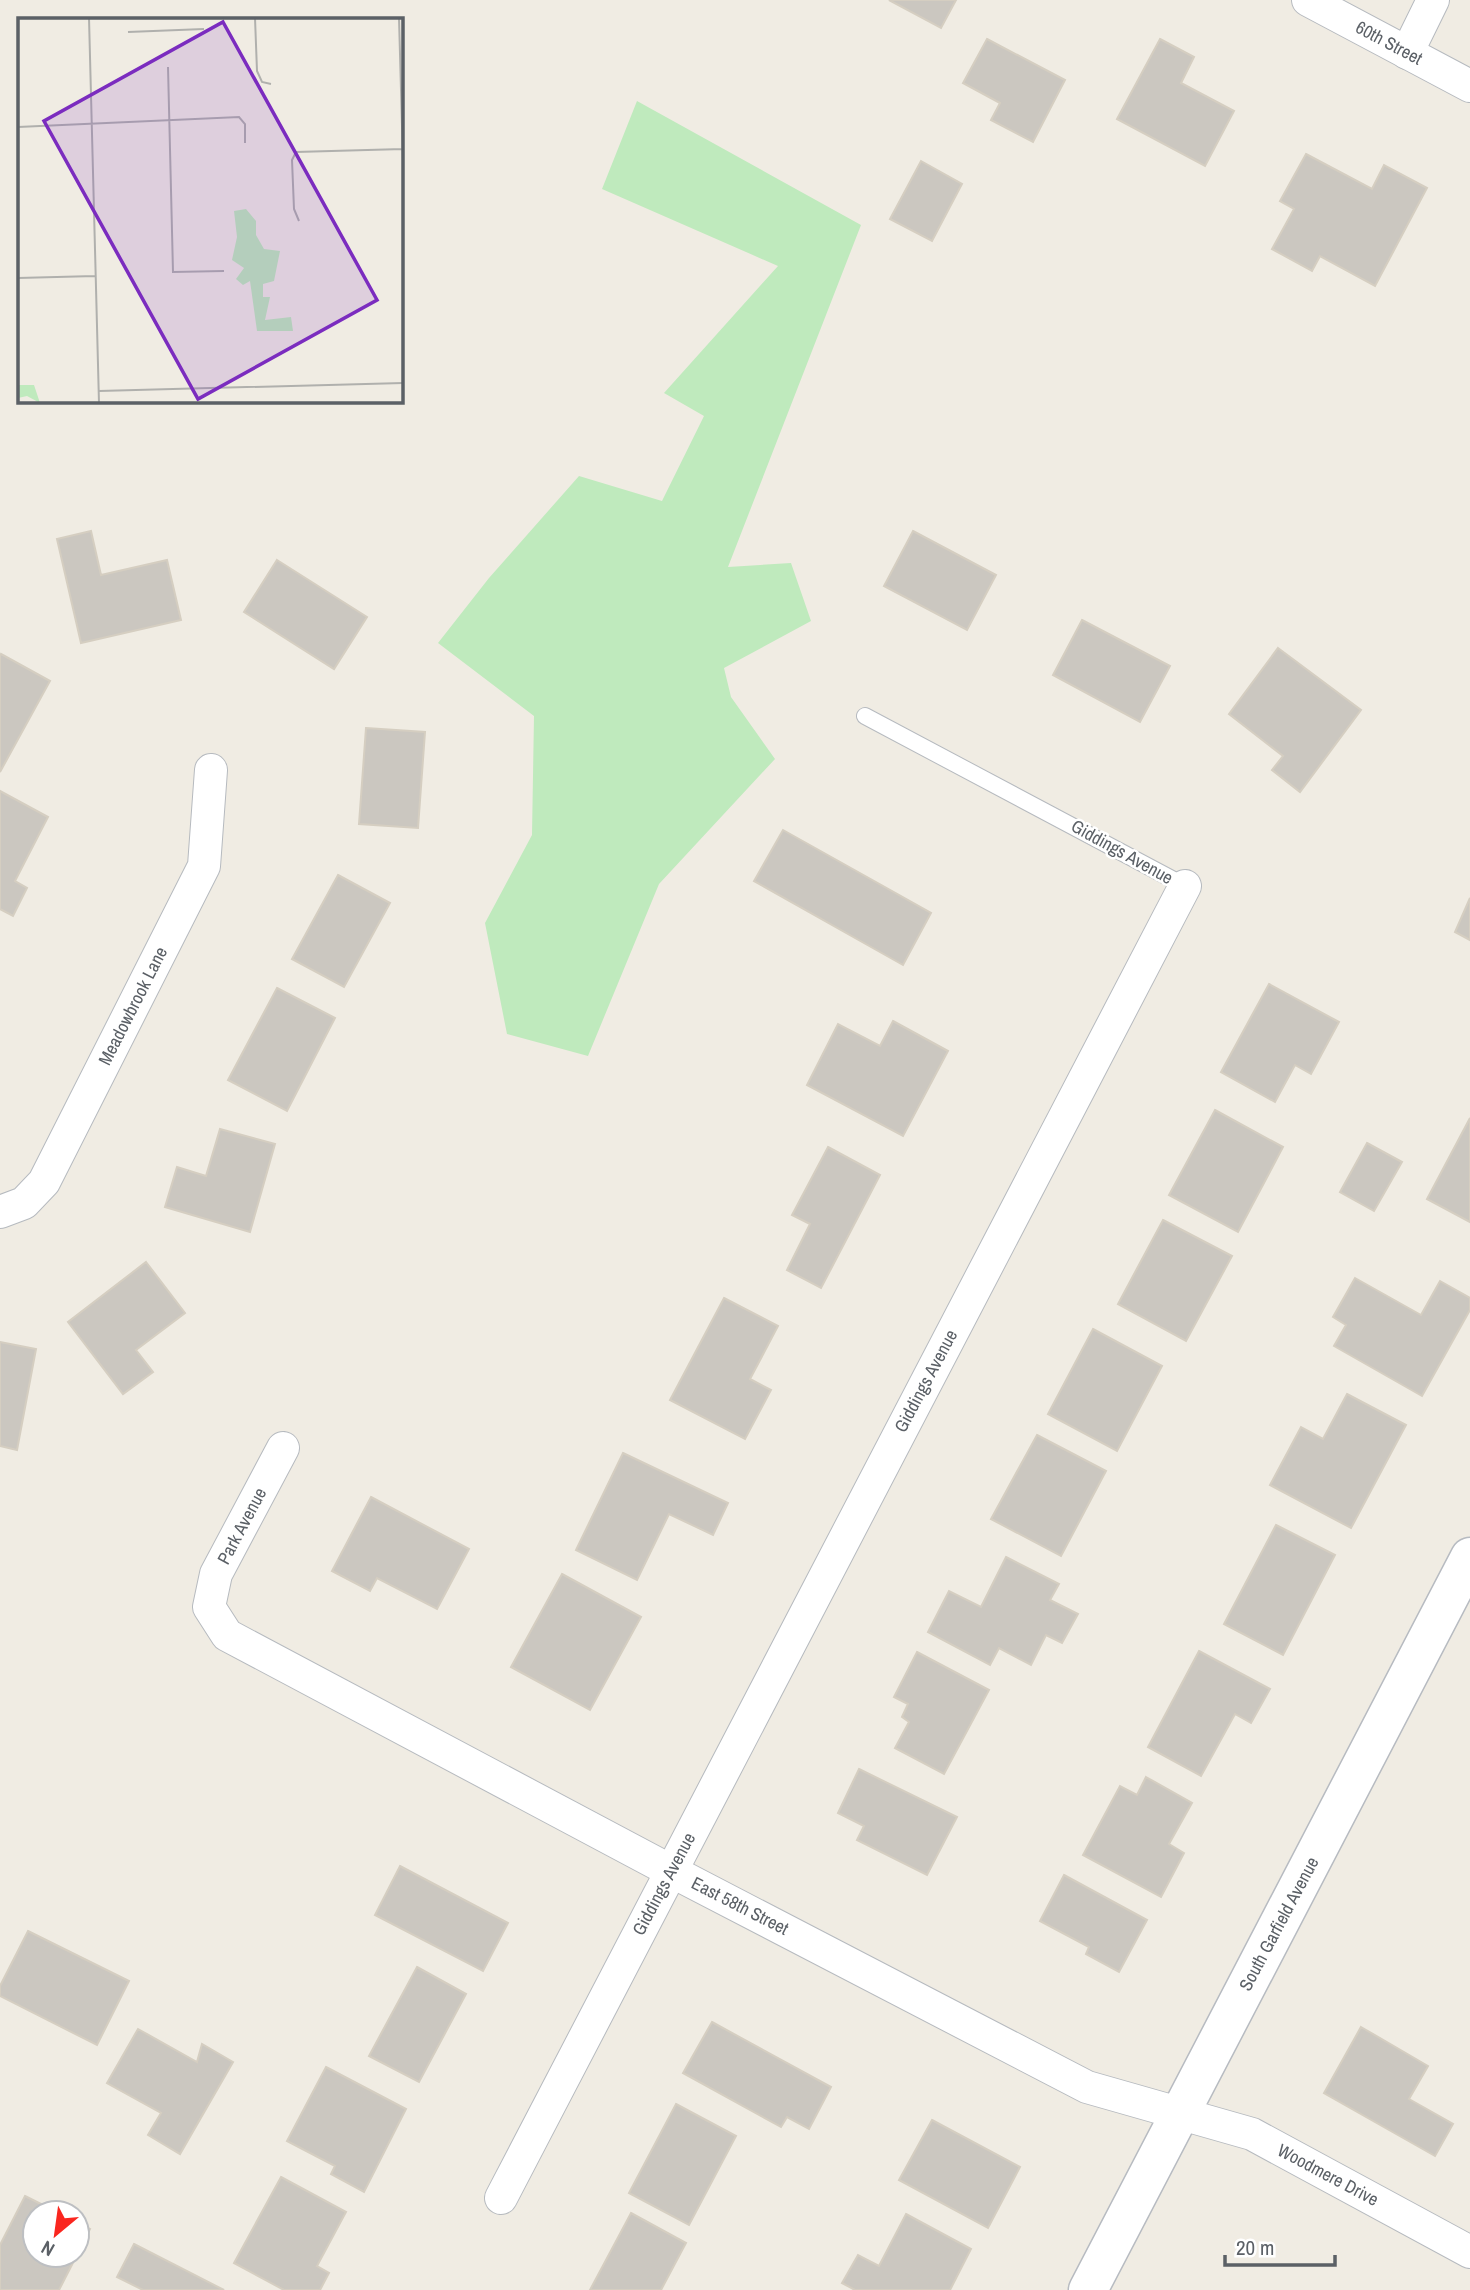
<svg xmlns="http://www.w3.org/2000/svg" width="1470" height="2290" font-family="'Archivo Narrow',sans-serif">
	<rect width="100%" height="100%" fill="#f0ece3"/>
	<!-- green -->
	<path fill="#bfeabd" d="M637,101L861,225L728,567L791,563L811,621L724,668L731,697L775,759L659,884L588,1056L507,1034L485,923L532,835L534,716L438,643L489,578L579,476L662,501L704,416L664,393L778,266L602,189Z"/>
	<!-- building -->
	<g fill="#cbc7c0" stroke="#d5cec1" stroke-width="2">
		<path d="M889,0H956L941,28Z"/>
		<path d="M987,39L1065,80L1033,142L991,120L1000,103L963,83Z"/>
		<path d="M1160,39L1194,57L1181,83L1234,111L1205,166L1117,119Z"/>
		<path d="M1306,154L1372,189L1384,165L1427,188L1375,286L1320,256L1312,271L1272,249L1294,209L1280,201Z"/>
		<path d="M921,161L962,184L932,241L890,219Z"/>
		<path d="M91,531L101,575L167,560L181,620L81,643L57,539Z"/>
		<path d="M913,531L996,575L967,630L884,586Z"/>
		<path d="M277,560L367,617L334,669L244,612Z"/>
		<path d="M1082,620L1170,666L1140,722L1053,675Z"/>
		<path d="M1278,648L1361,710L1300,792L1272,770L1283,756L1229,714Z"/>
		<path d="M1,654L50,681L0,772V656Z"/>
		<path d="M366,728L425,732L418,828L359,824Z"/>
		<path d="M0,791L48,817L15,881L27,888L13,916L0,909Z"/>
		<path d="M783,830L931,913L903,965L754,881Z"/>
		<path d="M338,875L390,903L344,987L292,959Z"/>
		<path d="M1470,898V940L1455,932Z"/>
		<path d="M1269,984L1339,1022L1311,1074L1295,1065L1275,1102L1221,1072Z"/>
		<path d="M277,988L335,1018L287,1111L228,1080Z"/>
		<path d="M893,1021L948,1051L903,1136L807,1085L838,1024L880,1046Z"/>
		<path d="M1215,1110L1283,1147L1238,1232L1169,1195Z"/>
		<path d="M1470,1118V1222L1427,1199Z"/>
		<path d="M220,1129L275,1144L250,1232L165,1207L177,1167L206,1176Z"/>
		<path d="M1367,1143L1402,1162L1374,1211L1340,1192Z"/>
		<path d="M828,1147L880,1175L821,1288L787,1270L810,1224L792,1215Z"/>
		<path d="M1163,1220L1232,1256L1186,1341L1118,1304Z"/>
		<path d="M146,1262L185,1313L136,1350L153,1372L123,1394L68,1322Z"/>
		<path d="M1355,1278L1421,1315L1440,1281L1470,1298V1310L1422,1396L1334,1346L1346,1325L1333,1317Z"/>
		<path d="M724,1298L778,1326L750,1379L771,1390L745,1439L670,1400Z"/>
		<path d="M1093,1329L1162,1366L1117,1451L1048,1414Z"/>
		<path d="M0,1342L36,1349L17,1450L0,1446Z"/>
		<path d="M1347,1394L1406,1425L1351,1528L1270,1485L1301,1427L1323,1439Z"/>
		<path d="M1037,1435L1106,1471L1061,1556L991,1519Z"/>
		<path d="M623,1453L728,1503L713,1535L669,1514L637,1580L576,1550Z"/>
		<path d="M371,1497L469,1549L437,1609L377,1578L370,1591L332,1571Z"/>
		<path d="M1276,1525L1335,1555L1283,1655L1224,1624Z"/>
		<path d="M1006,1557L1059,1584L1050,1600L1078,1614L1062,1643L1046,1635L1031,1665L999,1648L990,1665L928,1632L949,1591L981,1607Z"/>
		<path d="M562,1574L641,1617L590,1710L511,1667Z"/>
		<path d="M1199,1651L1270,1689L1251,1723L1235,1714L1201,1776L1148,1747Z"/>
		<path d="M917,1652L989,1690L944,1774L895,1748L909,1722L902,1717L908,1704L894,1697Z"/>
		<path d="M859,1769L957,1817L927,1875L857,1840L864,1826L838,1813Z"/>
		<path d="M1146,1777L1192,1803L1169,1844L1184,1853L1161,1897L1083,1855L1120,1786L1137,1795Z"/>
		<path d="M400,1866L508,1923L483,1971L375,1915Z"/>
		<path d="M1064,1875L1147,1920L1119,1972L1086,1954L1089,1947L1040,1921Z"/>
		<path d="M28,1931L129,1981L97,2045L0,1996V1986Z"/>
		<path d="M417,1967L466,1994L419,2082L369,2056Z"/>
		<path d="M712,2022L831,2087L809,2129L787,2117L781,2127L683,2073Z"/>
		<path d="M1361,2027L1428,2066L1409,2099L1453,2124L1435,2156L1324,2093Z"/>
		<path d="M138,2029L197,2062L202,2044L233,2062L180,2154L148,2135L161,2113L107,2083Z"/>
		<path d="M326,2067L406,2109L364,2192L331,2174L335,2166L287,2141Z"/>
		<path d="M676,2104L736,2136L689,2225L629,2193Z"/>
		<path d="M932,2120L1020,2167L988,2228L899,2180Z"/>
		<path d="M281,2177L346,2212L317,2266L329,2273L320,2290H284L234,2263Z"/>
		<path d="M25,2196L59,2213H35V2255H77L59,2290H0V2245Z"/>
		<path d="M631,2213L686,2243L661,2290H590Z"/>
		<path d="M906,2214L971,2249L950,2290H855L842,2283L858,2255L879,2266Z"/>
		<path d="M77,2223L90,2229L77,2255Z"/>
		<path d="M134,2244L224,2290H143L117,2277Z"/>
	</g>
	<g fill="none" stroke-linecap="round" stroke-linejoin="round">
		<!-- lane casing -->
		<g stroke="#b6babf" stroke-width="18">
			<path id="lane" d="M865,716L1185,886"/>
		</g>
		<!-- street casing -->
		<g stroke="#b6babf" stroke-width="34">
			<g id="street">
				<path d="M1308,0L1470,86"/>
				<path d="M1407,53L1433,0"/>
				<path d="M0,1212L24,1203L44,1182L204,866L211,770"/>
				<path d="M283,1448L216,1574L209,1607L227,1635L671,1871L1087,2087L1252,2134L1470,2252"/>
				<path d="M501,2198L1185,886"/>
			</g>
		</g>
		<!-- secondary casing -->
		<g stroke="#b7bbc1" stroke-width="41">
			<path id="secondary" d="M1088,2290L1470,1557"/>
		</g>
		<!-- lane -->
		<use href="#lane" stroke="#fff" stroke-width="16"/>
		<!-- street -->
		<use href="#street" stroke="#fff" stroke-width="32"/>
		<!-- secondary -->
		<use href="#secondary" stroke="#fff" stroke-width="38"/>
	</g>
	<g text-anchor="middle" stroke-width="5" stroke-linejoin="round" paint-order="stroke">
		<!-- street labels -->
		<g font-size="18" fill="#5b6066" stroke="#fff">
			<text transform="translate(1389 43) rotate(28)" y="6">60th Street</text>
			<text transform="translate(1122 852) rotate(29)" y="6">Giddings Avenue</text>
			<text transform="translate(133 1006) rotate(-63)" y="6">Meadowbrook Lane</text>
			<text transform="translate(926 1381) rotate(-62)" y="6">Giddings Avenue</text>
			<text transform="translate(242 1526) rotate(-62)" y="6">Park Avenue</text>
			<text transform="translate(664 1884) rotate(-62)" y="6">Giddings Avenue</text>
			<text transform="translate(740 1906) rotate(27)" y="6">East 58th Street</text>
			<text transform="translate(1279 1924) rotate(-62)" y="6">South Garfield Avenue</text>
			<text transform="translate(1328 2175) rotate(28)" y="6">Woodmere Drive</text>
		</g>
	</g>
	<!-- overview -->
	<g transform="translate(18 18)">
		<rect width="385" height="385" fill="#f0ece3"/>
		<path d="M228,191L238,203V217L246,231L262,233L256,263L245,266V279H252L247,302L273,299L275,313H239L232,263L225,267L218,261L226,250L214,242L219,219L216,193ZM0,367H16L22,385L9,378L0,380Z" fill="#bfeabd"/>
		<path fill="none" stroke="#b0b0ad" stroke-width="2" d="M71,0L81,385M237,0L239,53L244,64L253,66M381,0L385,144M110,14L186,11M150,49L155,254L206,253M0,109L221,99L227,106V125M281,203L276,191L274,142L278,134L385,131M0,260L77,258M81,373L385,365"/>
		<path fill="#7b2cbf" fill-opacity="0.15" stroke="#7b2cbf" stroke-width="3.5" d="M205,4L359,282L180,381L26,103Z"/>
		<rect width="385" height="385" fill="none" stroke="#5b6066" stroke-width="3.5"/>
	</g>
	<!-- north arrow -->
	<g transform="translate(56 2234) rotate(209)"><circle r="33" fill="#ffffff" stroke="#bdbfc2" stroke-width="2"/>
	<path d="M0-5L12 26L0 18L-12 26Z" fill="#fa261f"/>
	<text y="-10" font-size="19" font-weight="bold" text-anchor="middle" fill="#5b6066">N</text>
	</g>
	<!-- scale -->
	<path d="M1225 2255v10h110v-10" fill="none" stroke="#5b6066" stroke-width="3.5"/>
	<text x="1236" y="2255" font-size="21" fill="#5b6066" stroke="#ffffff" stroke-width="5" paint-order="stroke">20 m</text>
</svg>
